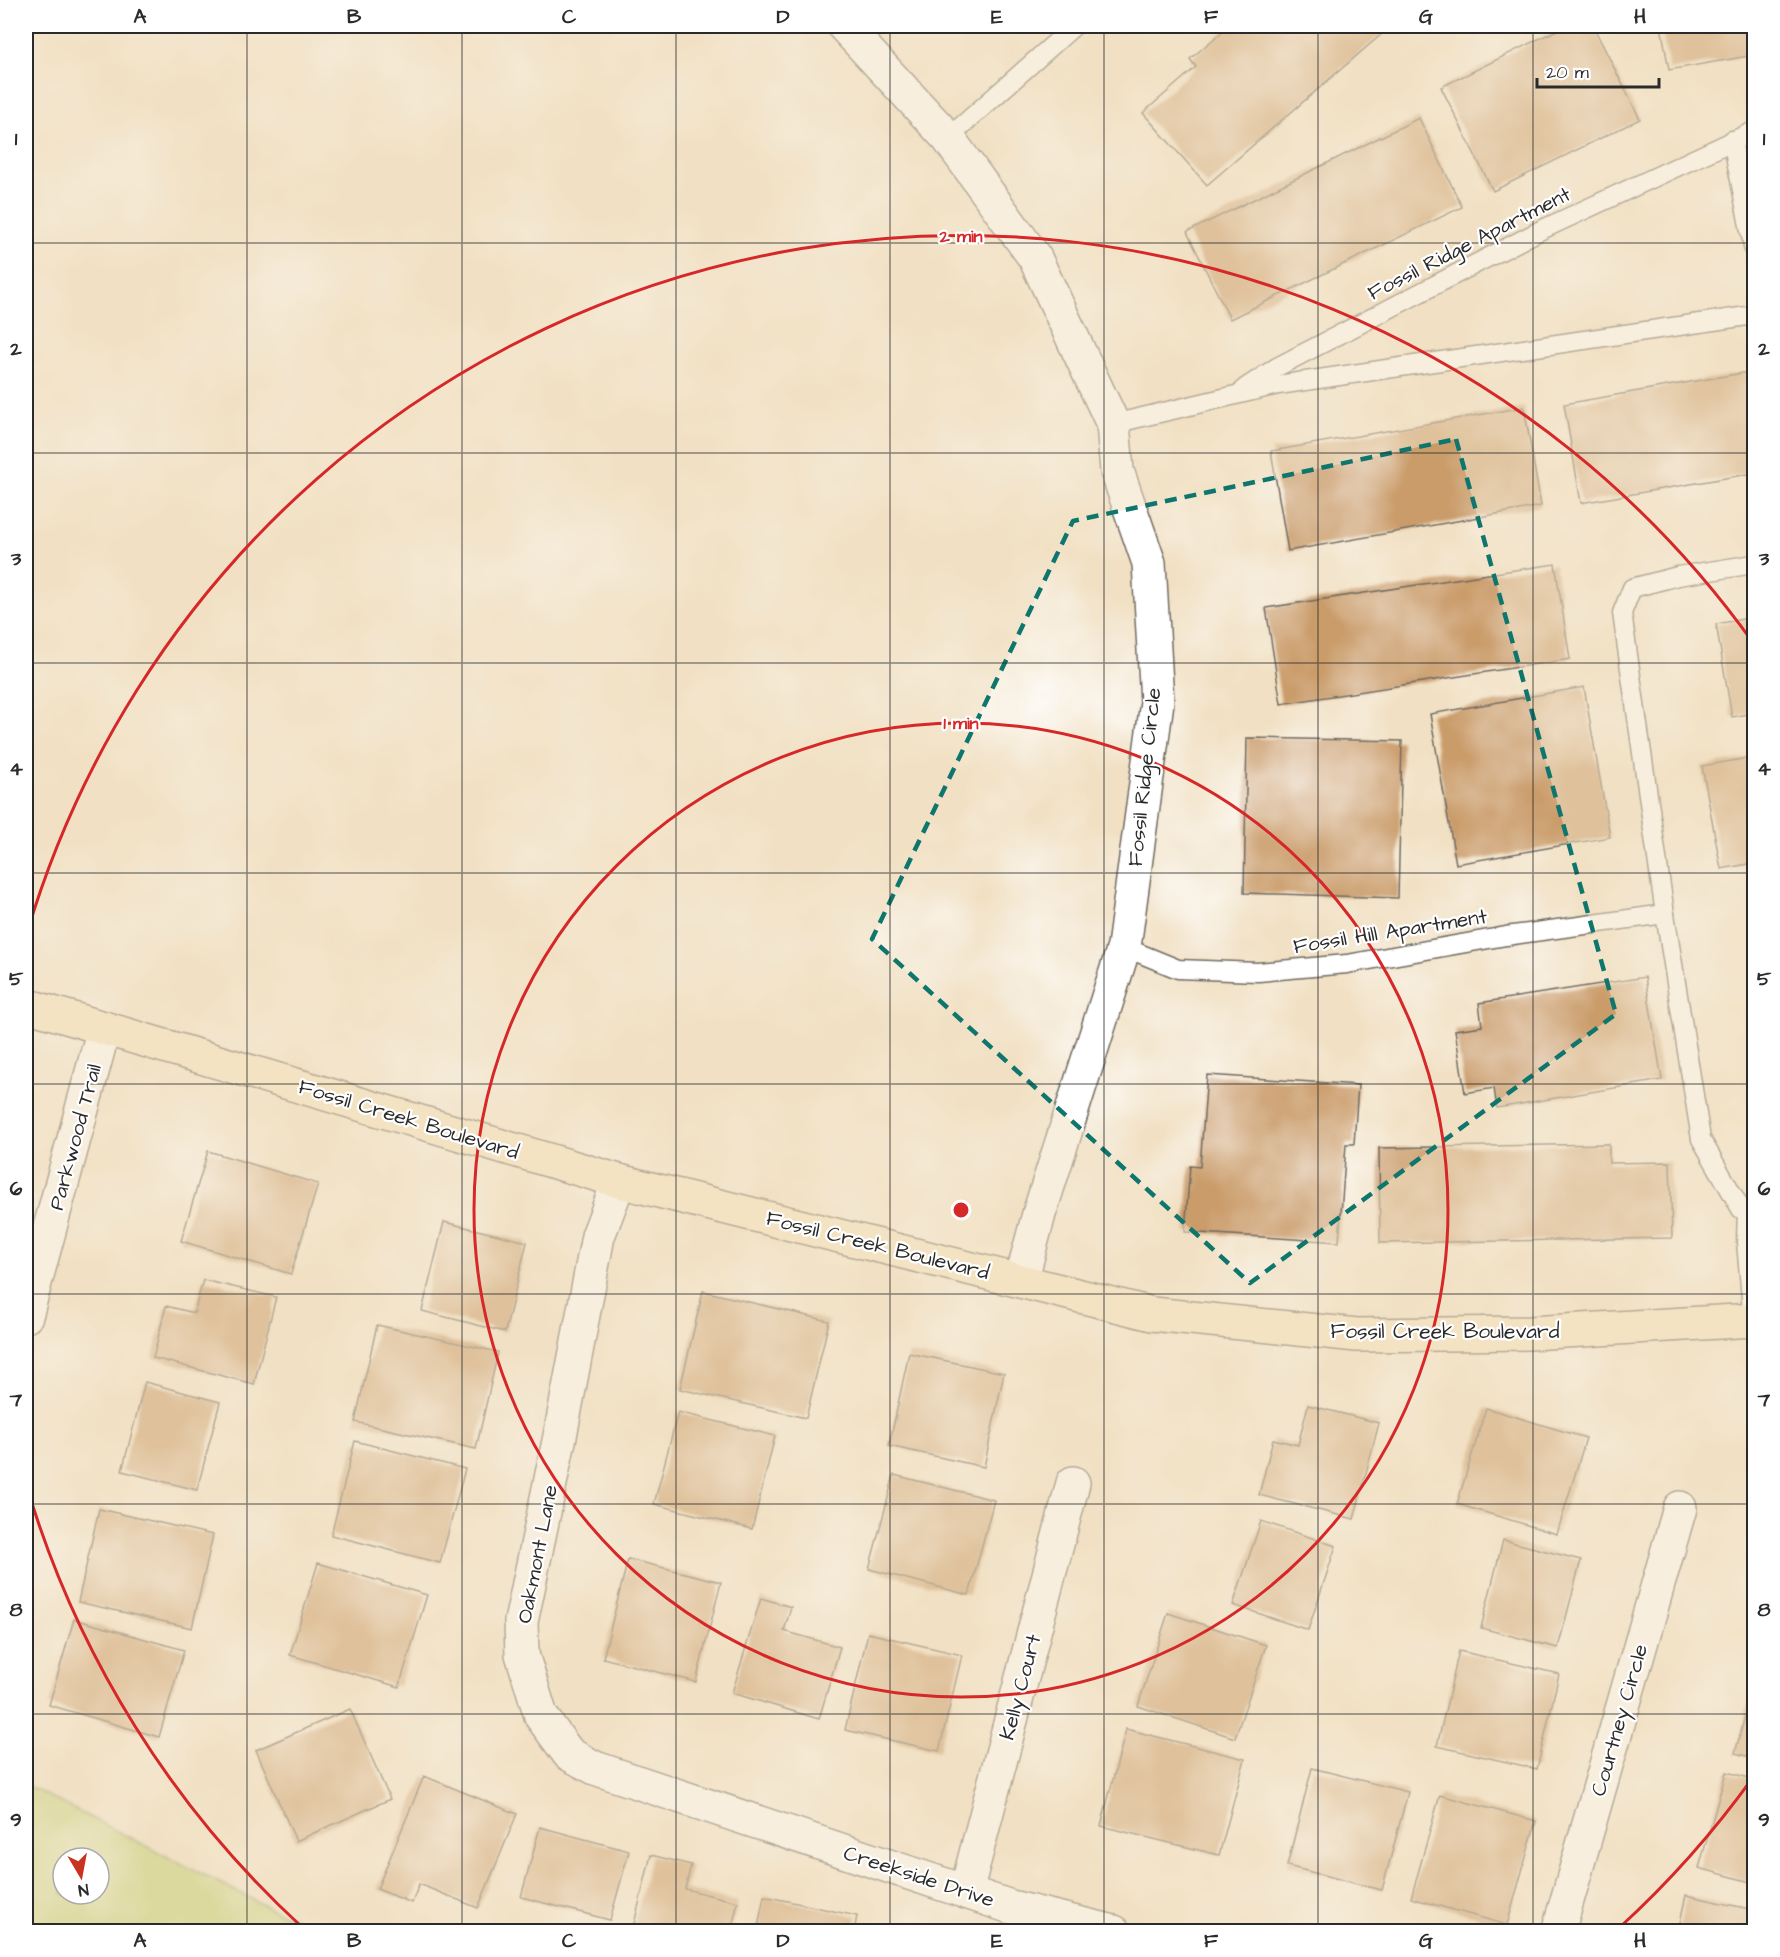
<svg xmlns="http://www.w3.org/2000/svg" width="1780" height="1957" font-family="'Architects Daughter',sans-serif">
	<rect width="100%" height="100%" fill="#fff"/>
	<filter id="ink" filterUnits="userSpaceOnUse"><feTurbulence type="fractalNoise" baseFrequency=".0167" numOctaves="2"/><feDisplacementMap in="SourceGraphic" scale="12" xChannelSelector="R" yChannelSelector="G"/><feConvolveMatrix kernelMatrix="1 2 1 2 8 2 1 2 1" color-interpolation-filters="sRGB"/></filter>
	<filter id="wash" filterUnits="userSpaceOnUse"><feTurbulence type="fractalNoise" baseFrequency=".008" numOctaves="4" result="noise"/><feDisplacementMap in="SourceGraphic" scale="24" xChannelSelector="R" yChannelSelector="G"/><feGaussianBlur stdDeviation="1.35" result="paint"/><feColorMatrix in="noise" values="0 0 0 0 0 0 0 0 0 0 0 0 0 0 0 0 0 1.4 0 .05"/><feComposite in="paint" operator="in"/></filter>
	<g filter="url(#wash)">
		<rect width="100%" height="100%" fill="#f1e0c3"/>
		<!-- green -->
		<path fill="#c2d072" stroke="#767e4e" stroke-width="1.5" fill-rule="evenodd" d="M26,1785L269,1908L327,1931H26ZM63,1858H99V1894H63Z"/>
		<g id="blocks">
			<!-- building -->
			<g fill="#ca9c6b">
				<path d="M1229,26H1391L1207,185L1143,113L1196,67L1190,59Z"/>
				<path d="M1565,26H1593L1640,119L1493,191L1441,87Z"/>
				<path d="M1661,26H1754V55L1669,70Z"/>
				<path d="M1419,118L1462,207L1230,319L1187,232Z"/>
				<path d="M1754,371V473L1581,503L1564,404Z"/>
				<path d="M1524,407L1541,506L1288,551L1271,451Z"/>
				<path d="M1555,564L1570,659L1281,704L1266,608Z"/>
				<path d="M1754,617V713L1732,717L1716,624Z"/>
				<path d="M1584,687L1610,837L1456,864L1430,714Z"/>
				<path d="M1247,738L1402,741L1398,898L1244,893Z"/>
				<path d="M1754,757V863L1721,869L1702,766Z"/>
				<path d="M1645,977L1662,1080L1497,1108L1494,1088L1465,1093L1455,1030L1482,1026L1479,1003Z"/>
				<path d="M1207,1075L1358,1085L1354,1144H1346L1339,1242L1185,1232L1190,1166L1200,1167Z"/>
				<path d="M1609,1144V1163L1670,1162L1672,1238L1380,1243L1379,1148Z"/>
				<path d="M208,1151L318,1184L291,1274L181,1241Z"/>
				<path d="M444,1222L527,1242L505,1332L422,1311Z"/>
				<path d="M203,1280L276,1297L254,1384L153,1358L166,1306L194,1313Z"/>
				<path d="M703,1291L829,1321L806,1418L680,1389Z"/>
				<path d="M377,1325L498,1352L476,1449L355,1422Z"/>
				<path d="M909,1353L1004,1373L984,1467L889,1446Z"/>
				<path d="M145,1382L220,1402L197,1490L122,1471Z"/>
				<path d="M1308,1405L1379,1423L1354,1519L1259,1495L1273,1439L1298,1445Z"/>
				<path d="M1486,1408L1586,1438L1557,1534L1457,1504Z"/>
				<path d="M678,1412L775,1436L752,1529L654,1504Z"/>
				<path d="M355,1441L465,1469L440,1563L331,1535Z"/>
				<path d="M894,1475L994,1500L969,1595L869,1569Z"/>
				<path d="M99,1509L213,1535L192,1628L78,1602Z"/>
				<path d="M1261,1521L1336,1546L1308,1630L1233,1605Z"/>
				<path d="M1503,1540L1581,1560L1558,1648L1481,1628Z"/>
				<path d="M628,1559L721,1582L696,1682L603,1658Z"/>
				<path d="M318,1563L427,1595L399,1687L290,1655Z"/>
				<path d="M761,1598L791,1607L784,1631L840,1647L819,1719L732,1693Z"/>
				<path d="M1168,1613L1266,1645L1235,1738L1138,1706Z"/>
				<path d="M74,1619L184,1650L159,1737L49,1705Z"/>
				<path d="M868,1633L962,1655L939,1751L845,1730Z"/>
				<path d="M1459,1651L1559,1674L1537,1769L1437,1746Z"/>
				<path d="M1754,1683V1758L1735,1753Z"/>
				<path d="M350,1709L390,1799L296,1841L256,1750Z"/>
				<path d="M1126,1729L1245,1759L1219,1855L1101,1826Z"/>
				<path d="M1312,1768L1408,1792L1382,1890L1287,1866Z"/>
				<path d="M1726,1772L1754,1779V1883L1699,1868Z"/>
				<path d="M424,1776L517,1814L478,1908L419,1884L412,1903L377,1889Z"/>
				<path d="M1440,1795L1536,1821L1507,1925L1411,1898Z"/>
				<path d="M540,1827L629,1851L610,1920L521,1897Z"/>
				<path d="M651,1855L691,1865L685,1889L738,1902L731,1932H632Z"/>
				<path d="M1686,1895L1754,1910V1932H1678Z"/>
				<path d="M764,1896L857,1916L854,1932H757Z"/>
				<path d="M885,1925L907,1931V1932H883Z"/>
			</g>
		</g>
	</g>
	<g filter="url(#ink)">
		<use href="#blocks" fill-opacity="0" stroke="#706a60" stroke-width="1.5"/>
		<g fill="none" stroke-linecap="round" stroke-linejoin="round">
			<!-- service casing -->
			<g stroke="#706a60" stroke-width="21">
				<g id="service">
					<path d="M948,138L1074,26"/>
					<path d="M1732,140L1754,251"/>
					<path d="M1245,388L1277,367L1539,231L1754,131"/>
					<path d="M1113,424L1278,385L1754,315"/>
					<path d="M1754,564L1678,576L1632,588L1622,613L1665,914L1701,1139L1741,1209L1754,1211"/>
					<path d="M1124,947L1178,969L1258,972L1347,964L1506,936L1665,914"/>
					<path d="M1747,1210L1746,1242L1753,1321"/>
				</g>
			</g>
			<!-- minor casing -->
			<g stroke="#706a60" stroke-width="36">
				<g id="minor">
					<path d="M619,1181L598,1236L560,1436L521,1622L522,1654L541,1716L569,1754L595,1768L1011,1907L1114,1932"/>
					<path d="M26,1316L104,1028"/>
					<path d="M966,1892L1073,1483"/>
					<path d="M1558,1932L1680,1508"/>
				</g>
			</g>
			<!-- tertiary casing -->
			<g stroke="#706a60" stroke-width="36">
				<path id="tertiary" d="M844,26L948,138L1035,258L1113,424L1117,471L1149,563L1157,702L1124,947L1039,1214L1021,1281"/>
			</g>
			<!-- secondary casing -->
			<g stroke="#706a60" stroke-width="36">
				<path id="secondary" d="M26,1005L619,1181L1152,1314L1357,1335L1530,1333L1754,1320"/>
			</g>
			<!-- service -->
			<use href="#service" stroke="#fff" stroke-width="18"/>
			<!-- minor -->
			<use href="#minor" stroke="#fff" stroke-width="33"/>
			<!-- tertiary -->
			<use href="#tertiary" stroke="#fff" stroke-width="33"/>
			<!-- secondary -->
			<use href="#secondary" stroke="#f9e7c3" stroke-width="33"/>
		</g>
	</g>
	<!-- marked area -->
	<path d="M0 0H1780V1957H0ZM1456,439L1616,1014L1250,1283L872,939L1073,521Z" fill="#f1e0c3" fill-opacity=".55" fill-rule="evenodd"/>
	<path fill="none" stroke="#0f766e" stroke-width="4.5" stroke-dasharray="12 8" stroke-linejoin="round" d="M1456,439L1616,1014L1250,1283L872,939L1073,521Z"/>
	<!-- grid -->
	<path fill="none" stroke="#2b2b2b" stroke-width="1.5" stroke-opacity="0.55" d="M247,26V1932M462,26V1932M676,26V1932M890,26V1932M1104,26V1932M1318,26V1932M1533,26V1932M26,243H1754M26,453H1754M26,663H1754M26,873H1754M26,1084H1754M26,1294H1754M26,1504H1754M26,1714H1754"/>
	<!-- distance rings -->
	<g fill="none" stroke="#d62828" stroke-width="3">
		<circle cx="961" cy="1210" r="487"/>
		<path d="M1754 1776A974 974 0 0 1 1619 1928M303 1928A974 974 0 0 1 27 1487M27 933A974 974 0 0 1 1754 644"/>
	</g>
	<g text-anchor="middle" stroke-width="4.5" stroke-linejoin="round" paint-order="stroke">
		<!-- street labels -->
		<g font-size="21" fill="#2b2b2b" stroke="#fff">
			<text transform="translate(1469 243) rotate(-27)" y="7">Fossil Ridge Apartment</text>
			<text transform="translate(1144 777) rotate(-84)" y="7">Fossil Ridge Circle</text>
			<text transform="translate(1390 931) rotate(-9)" y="7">Fossil Hill Apartment</text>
			<text transform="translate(409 1119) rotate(17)" y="7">Fossil Creek Boulevard</text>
			<text transform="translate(75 1137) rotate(-75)" y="7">Parkwood Trail</text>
			<text transform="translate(878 1245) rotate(14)" y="7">Fossil Creek Boulevard</text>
			<text x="1445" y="1338">Fossil Creek Boulevard</text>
			<text transform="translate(537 1554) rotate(-79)" y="7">Oakmont Lane</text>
			<text transform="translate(1020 1687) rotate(-75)" y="7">Kelly Court</text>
			<text transform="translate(1619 1720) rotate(-74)" y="7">Courtney Circle</text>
			<text transform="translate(919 1876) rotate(18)" y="7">Creekside Drive</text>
		</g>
	</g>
	<circle cx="961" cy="1210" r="9" fill="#d62828" stroke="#fff" stroke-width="3"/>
	<g font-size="18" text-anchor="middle" font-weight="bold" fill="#d62828" stroke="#fff" stroke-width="4.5" stroke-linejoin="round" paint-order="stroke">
		<text x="961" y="242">2 min</text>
		<text x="961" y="729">1 min</text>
	</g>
	<!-- margin -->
	<rect width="1780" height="1957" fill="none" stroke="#fff" stroke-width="66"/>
	<!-- north arrow -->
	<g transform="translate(81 1876) rotate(170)"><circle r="28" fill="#ffffff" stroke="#aaaaaa" stroke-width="1.5"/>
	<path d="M0-4.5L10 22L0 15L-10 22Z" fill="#c8321e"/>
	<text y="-9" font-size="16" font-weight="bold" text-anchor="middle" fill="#2b2b2b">N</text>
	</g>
	<!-- scale -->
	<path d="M1537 78v9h122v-9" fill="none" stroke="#2b2b2b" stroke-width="3"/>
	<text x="1546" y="78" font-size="18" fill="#2b2b2b" stroke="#ffffff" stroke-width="4.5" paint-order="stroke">20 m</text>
	<rect x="33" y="33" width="1714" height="1891" fill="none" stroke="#2b2b2b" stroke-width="2"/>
	<g font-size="20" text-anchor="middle" font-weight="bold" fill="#2b2b2b">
		<text x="140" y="23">A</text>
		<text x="354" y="23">B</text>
		<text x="569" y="23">C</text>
		<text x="783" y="23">D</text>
		<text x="997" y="23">E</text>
		<text x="1211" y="23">F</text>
		<text x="1426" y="23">G</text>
		<text x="1640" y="23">H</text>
		<text x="16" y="145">1</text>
		<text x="1764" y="145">1</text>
		<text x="16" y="355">2</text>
		<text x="1764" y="355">2</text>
		<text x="16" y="565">3</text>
		<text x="1764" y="565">3</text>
		<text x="16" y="775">4</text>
		<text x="1764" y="775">4</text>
		<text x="16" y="985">5</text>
		<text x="1764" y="985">5</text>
		<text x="16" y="1195">6</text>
		<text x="1764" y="1195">6</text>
		<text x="16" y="1406">7</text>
		<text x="1764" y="1406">7</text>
		<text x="16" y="1616">8</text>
		<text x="1764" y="1616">8</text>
		<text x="16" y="1826">9</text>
		<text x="1764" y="1826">9</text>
		<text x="140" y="1947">A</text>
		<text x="354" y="1947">B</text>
		<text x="569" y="1947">C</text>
		<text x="783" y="1947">D</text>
		<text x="997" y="1947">E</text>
		<text x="1211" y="1947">F</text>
		<text x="1426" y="1947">G</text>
		<text x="1640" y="1947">H</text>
	</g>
</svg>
